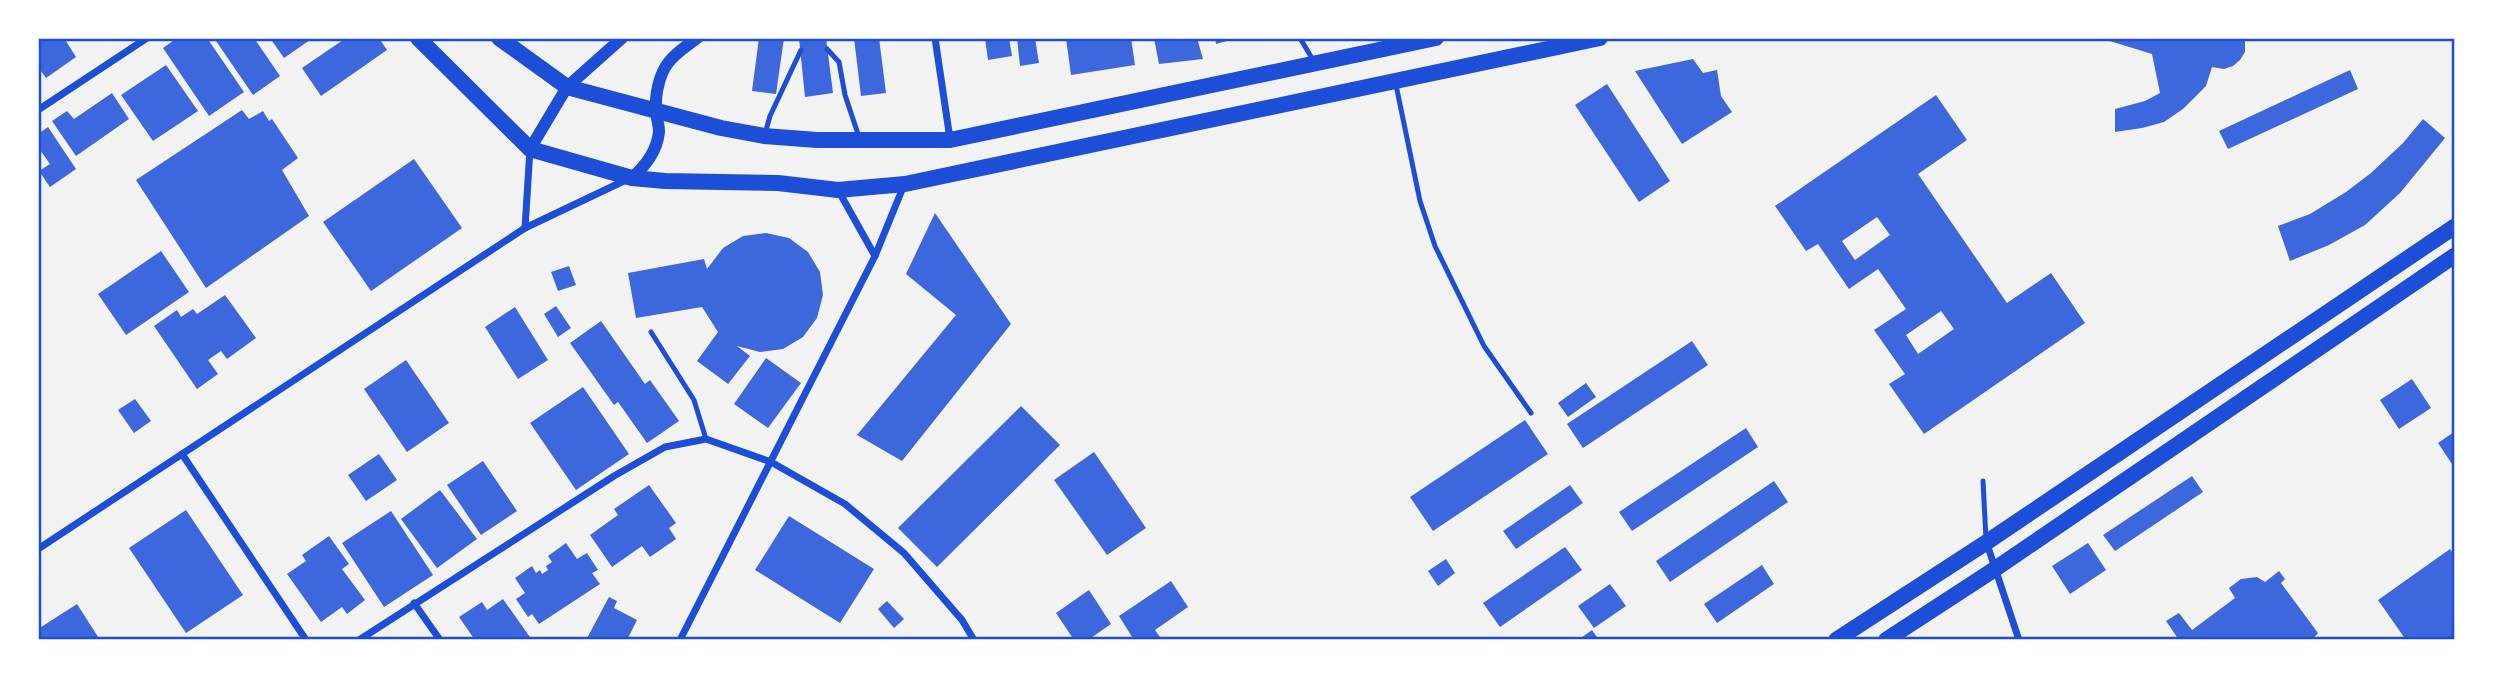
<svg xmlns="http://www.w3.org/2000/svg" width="2493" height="678" font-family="Quicksand,sans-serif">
	<rect width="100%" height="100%" fill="#f2f2f2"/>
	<!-- building -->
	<g fill="#3d67dc" fill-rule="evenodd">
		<path d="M38,38H64L76,57L46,78L38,67Z"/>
		<path d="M177,38H207L244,92L209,116L163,48Z"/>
		<path d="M214,38H254L280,76L253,95Z"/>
		<path d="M270,38H313L284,58Z"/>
		<path d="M346,38H379L387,50L321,96L302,68Z"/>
		<path d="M759,38H784L776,94L752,91Z"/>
		<path d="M799,38H826L833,93L805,97Z"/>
		<path d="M854,38H879L886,93L861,96Z"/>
		<path d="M985,38H1009L1012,56L988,60Z"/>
		<path d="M1017,38H1035L1039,63L1020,66Z"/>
		<path d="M1066,38H1131L1135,65L1071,75Z"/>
		<path d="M1154,38H1197L1203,59L1159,64Z"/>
		<path d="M1215,38H1234V39L1216,44Z"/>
		<path d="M2100,38H2244L2245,42V52L2240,60L2233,66L2224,69L2212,67L2206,86L2183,109L2164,122L2142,128L2115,132V109L2145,101L2160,93L2152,54Z"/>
		<path d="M1693,59L1703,73L1717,70L1721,96L1732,112L1682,144L1635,71Z"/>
		<path d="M166,65L198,111L153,141L121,95Z"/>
		<path d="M2350,70L2358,89L2228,149L2219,131Z"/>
		<path d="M1607,84L1670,181L1639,202L1575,105Z"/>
		<path d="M112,93L129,119L76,156L52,121L67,111L74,119Z"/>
		<path d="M1936,95L1967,140L1918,174L2007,303L2051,273L2085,323L1924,434L1889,384L1905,374L1874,330L1906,309L1878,269L1849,289L1818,244L1806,251L1775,206ZM1877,217L1890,235L1855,260L1842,241ZM1941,311L1954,329L1918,354L1906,335Z"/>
		<path d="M242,110L249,119L263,111L269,121L272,119L298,158L282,170L309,216L206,288L136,180Z"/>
		<path d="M2423,119L2445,138L2400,193L2365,225L2329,245L2290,261L2278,226L2310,214L2346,192L2371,173L2403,143Z"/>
		<path d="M48,127L76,169L50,187L39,171L50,164L38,147V134Z"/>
		<path d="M414,159L462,228L371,291L323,222Z"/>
		<path d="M935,213L1011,324L902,461L857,435L956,315L906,274Z"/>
		<path d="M766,233L789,238L808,252L820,272L823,295L817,318L803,337L783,349L760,352L737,346L750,356L728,384L697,361L718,332L702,307L636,318L628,273L704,259L707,269L723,248L743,236Z"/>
		<path d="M161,251L189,292L126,335L98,294Z"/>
		<path d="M569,266L576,285L558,291L551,272Z"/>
		<path d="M225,295L256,338L227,359L221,351L208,360L218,374L197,389L154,326L177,310L181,317L193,309L197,314Z"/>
		<path d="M556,306L571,328L558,337L544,314Z"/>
		<path d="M515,307L548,360L518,379L485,327Z"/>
		<path d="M601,321L645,384L650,380L679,421L647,443L618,402L614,405L570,343Z"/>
		<path d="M1692,341L1708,365L1583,448L1567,424Z"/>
		<path d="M766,358L801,383L768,428L734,404Z"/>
		<path d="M406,360L449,423L407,452L364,389Z"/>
		<path d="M2412,379L2431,408L2399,429L2380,400Z"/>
		<path d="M1586,383L1596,397L1568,417L1558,403Z"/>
		<path d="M583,387L629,454L576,490L530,423Z"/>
		<path d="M135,399L151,421L134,433L118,410Z"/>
		<path d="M1021,406L1060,445L937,567L898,528Z"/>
		<path d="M1525,420L1548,454L1433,531L1410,497Z"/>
		<path d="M1746,428L1758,447L1632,531L1619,512Z"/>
		<path d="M2454,432V467L2438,443Z"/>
		<path d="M1094,452L1146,528L1107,555L1054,480Z"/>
		<path d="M379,454L397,480L366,501L348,475Z"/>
		<path d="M483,461L517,511L481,535L447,485Z"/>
		<path d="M2192,476L2203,492L2115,551L2103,535Z"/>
		<path d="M1774,481L1788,502L1670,582L1656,561Z"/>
		<path d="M649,485L676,523L669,528L676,539L650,557L642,546L612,567L590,535L618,515L614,509Z"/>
		<path d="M1570,485L1583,503L1516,549L1503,531Z"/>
		<path d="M440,490L477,539L437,568L401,519Z"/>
		<path d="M186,510L243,595L186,633L129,548Z"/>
		<path d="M391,511L433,575L384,607L342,543Z"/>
		<path d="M789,516L874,569L840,623L755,570Z"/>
		<path d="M329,536L349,564L342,569L365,600L347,614L342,607L321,622L287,574L306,561L302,555Z"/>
		<path d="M566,543L577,559L587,553L598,570L592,573L600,584L539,624L532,614L528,617L516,599L525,593L515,578L532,566L536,573L540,570L542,574L548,570L546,566L552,562L548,556Z"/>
		<path d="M2088,543L2106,570L2070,594L2052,566Z"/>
		<path d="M1565,547L1582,570L1500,627L1483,603Z"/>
		<path d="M2450,549L2454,555V640H2406L2378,600Z"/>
		<path d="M1446,559L1455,573L1438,586L1428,571Z"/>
		<path d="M1762,565L1774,584L1717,623L1704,604Z"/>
		<path d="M2279,571L2285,579L2281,583L2318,633L2312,640H2179L2166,621L2179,613L2192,630L2235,598L2229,588L2241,579L2257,577L2265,582Z"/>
		<path d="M1171,581L1188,607L1155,630L1162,640H1134L1119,616Z"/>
		<path d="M1610,584L1626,606L1594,628L1578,606Z"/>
		<path d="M1089,590L1111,624L1088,640H1074L1056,613Z"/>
		<path d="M609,597L617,601L614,608L637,620L627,640H586Z"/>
		<path d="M503,599L532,640H475L459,617L482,602L487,610Z"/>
		<path d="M887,601L904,619L894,628L878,609Z"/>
		<path d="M77,604L100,640H38V629Z"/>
		<path d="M1592,630L1599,640H1578Z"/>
	</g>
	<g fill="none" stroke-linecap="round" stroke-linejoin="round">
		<!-- service -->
		<g stroke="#1d4ed8" stroke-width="5">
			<path d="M1300,38L1313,60"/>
			<path d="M827,49L839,62L845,95L859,137"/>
			<path d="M1396,85L1420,201L1435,246L1484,346L1531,413"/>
			<path d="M765,134L770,116L801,50"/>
			<path d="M651,332L694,400L706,439"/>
			<path d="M1983,481L1986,539"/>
		</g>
		<!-- minor -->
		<g stroke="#1d4ed8" stroke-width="7">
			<path d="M935,38L950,139"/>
			<path d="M38,110L147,38"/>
			<path d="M838,190L875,256"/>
			<path d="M525,228L530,149"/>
			<path d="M182,454L306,640"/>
			<path d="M1987,544L2019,640"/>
			<path d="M38,549L525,228L628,179"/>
			<path d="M414,603L440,640"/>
			<path d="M359,640L614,476L665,447L706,439L771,462L845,504L904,553L962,620L974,640"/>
			<path d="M680,640L875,256L904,185"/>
		</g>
		<!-- tertiary -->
		<g stroke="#1d4ed8" stroke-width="12">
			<path d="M530,149L567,87L622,38"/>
			<path d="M632,178C646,165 657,151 659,132C659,124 656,117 656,110C655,95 659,75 668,63C676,52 687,46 697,38"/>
		</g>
		<!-- primary -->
		<g stroke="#1d4ed8" stroke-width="16">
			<path d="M418,38L530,149L632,178L665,181L778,183L838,190L905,184L1600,38"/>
			<path d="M499,38L567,87L721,128L764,136L817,140H950L1436,38"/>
			<path d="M1836,640L1987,542L2454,227"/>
			<path d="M1886,640L1995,569L2454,256"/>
		</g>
	</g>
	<!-- border -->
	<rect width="2493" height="678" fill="none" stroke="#ffffff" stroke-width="80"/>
	<rect x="40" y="40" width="2413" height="598" fill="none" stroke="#1d4ed8" stroke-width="2.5"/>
</svg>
